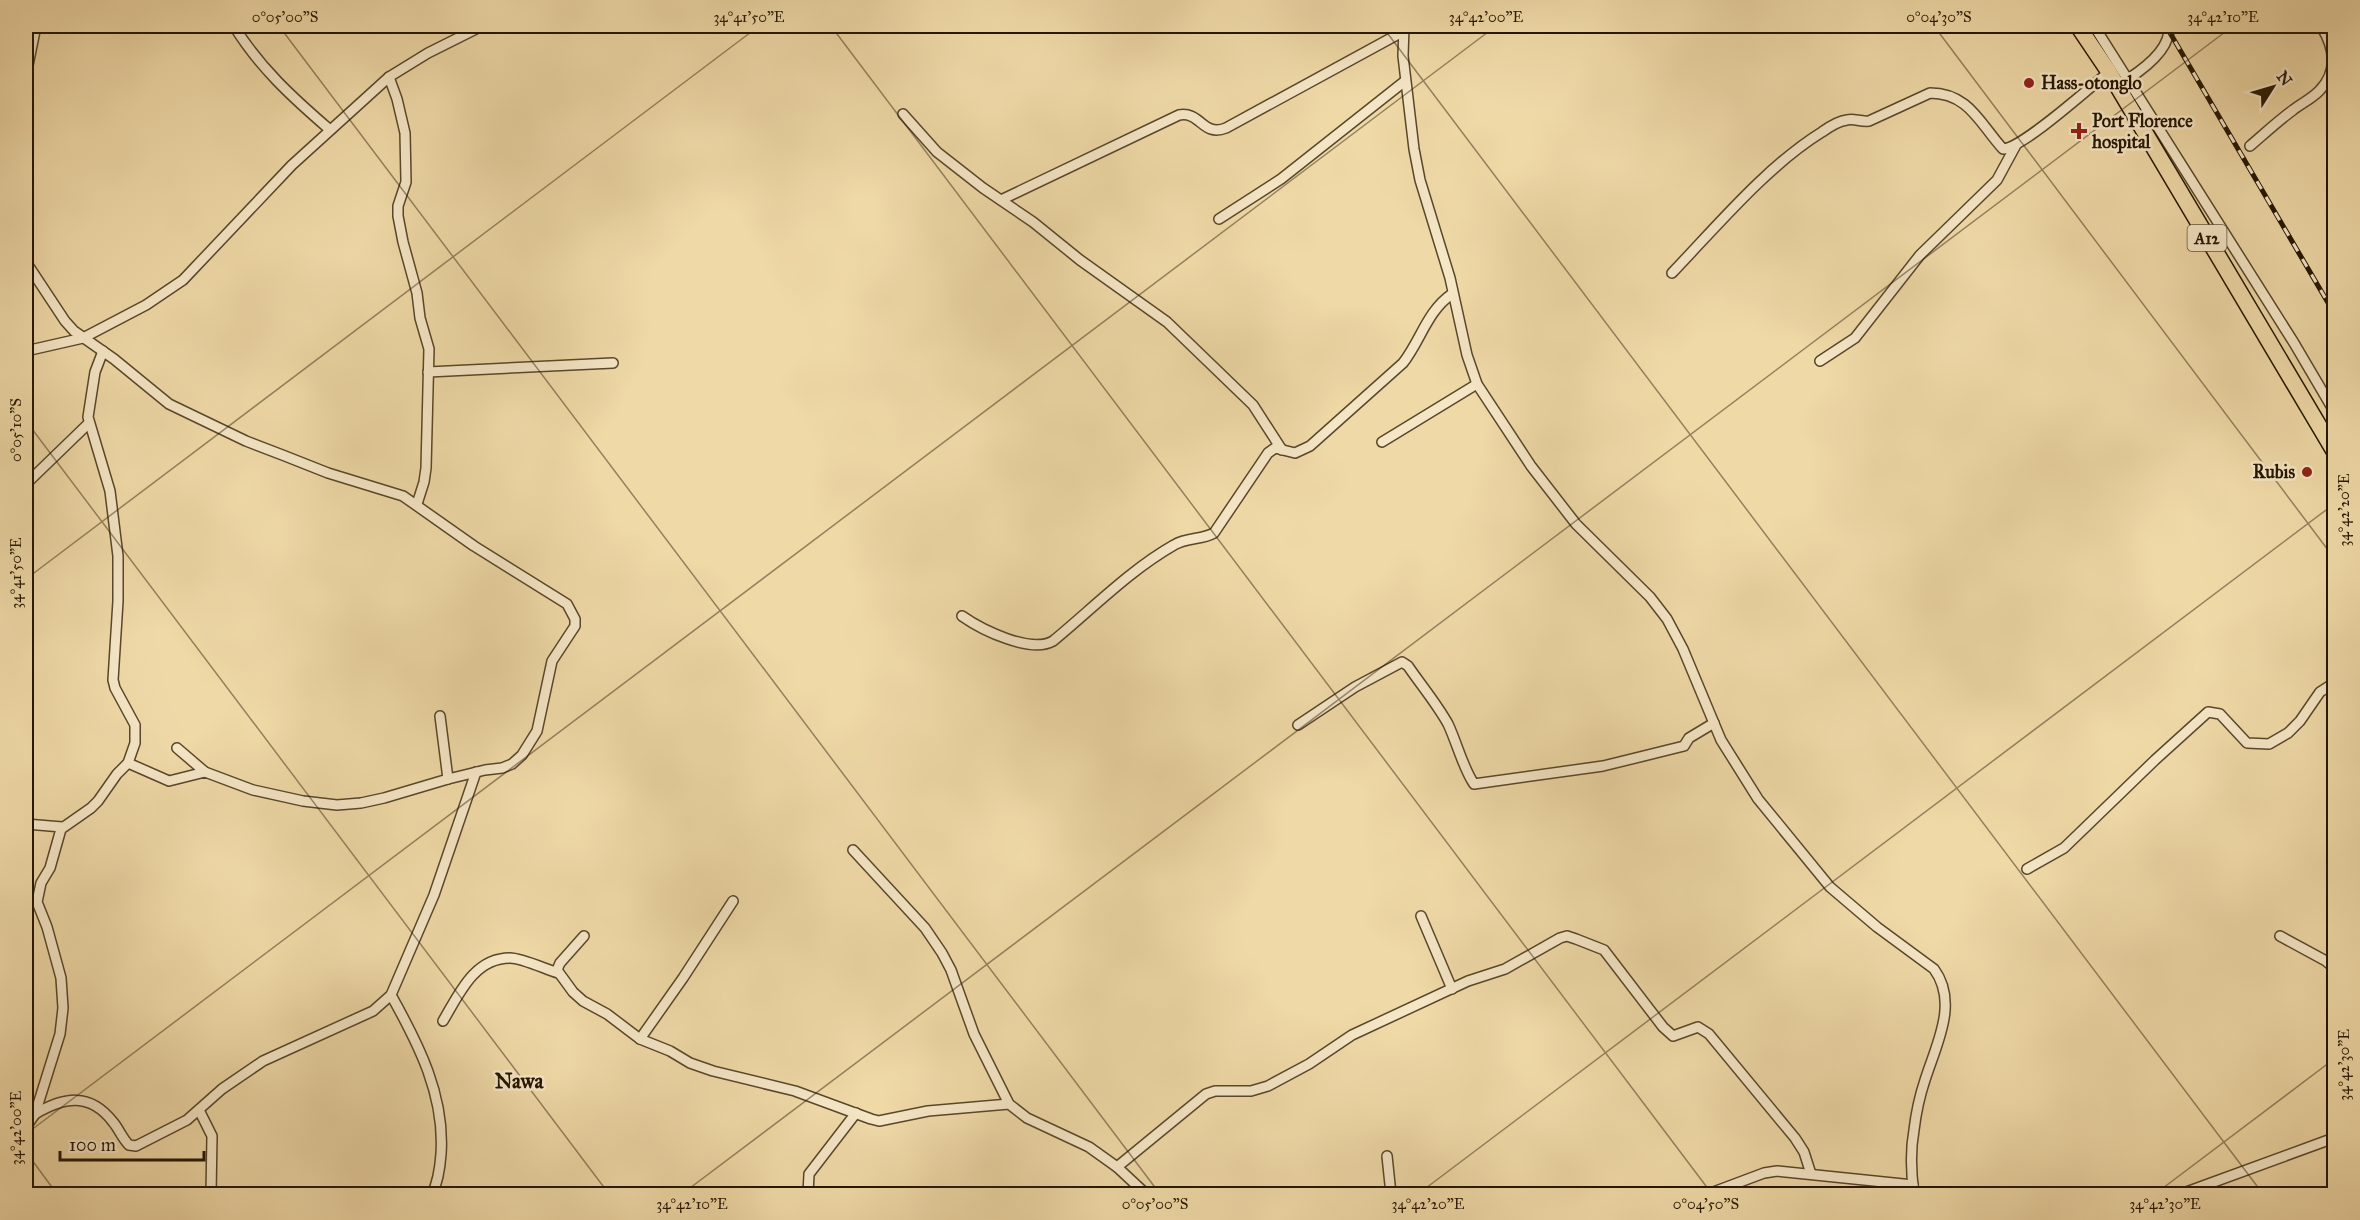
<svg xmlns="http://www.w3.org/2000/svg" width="2360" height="1220" font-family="'IM FELL Great Primer',serif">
	<rect width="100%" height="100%" fill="#efd9a7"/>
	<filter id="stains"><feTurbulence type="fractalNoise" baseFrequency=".00333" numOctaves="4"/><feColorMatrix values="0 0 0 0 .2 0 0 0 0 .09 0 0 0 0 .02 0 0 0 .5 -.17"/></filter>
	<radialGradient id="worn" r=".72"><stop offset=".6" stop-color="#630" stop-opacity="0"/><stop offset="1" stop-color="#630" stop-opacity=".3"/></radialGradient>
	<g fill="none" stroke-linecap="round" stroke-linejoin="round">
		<!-- minor casing -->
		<g stroke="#58472a" stroke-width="12">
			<g id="minor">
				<path d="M234,26C259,67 293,98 329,129"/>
				<path d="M1404,26L1403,56L1414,149L1420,180L1450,278L1467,355L1477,384L1531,466L1576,524L1650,597L1667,619L1683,649L1721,740L1758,799L1830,887L1877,927L1934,969C1959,1003 1936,1045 1925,1080C1920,1095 1916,1113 1914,1130C1910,1152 1911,1173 1914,1194"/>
				<path d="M2094,26L2294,343L2334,411"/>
				<path d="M26,75L36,26"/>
				<path d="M389,77L397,99L405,133L406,182L398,206V216L403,242L417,293L420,318L429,349L426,468L424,482L417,504"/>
				<path d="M2128,84V79C2145,68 2171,48 2169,26"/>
				<path d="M903,114L937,152L983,188L1033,222L1080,260L1167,322L1253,405L1282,450"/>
				<path d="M2250,146C2264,134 2278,121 2293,110C2302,103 2313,98 2320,90C2339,70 2334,47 2321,26"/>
				<path d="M1001,200L1179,115C1201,111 1202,137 1226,128L1404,31"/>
				<path d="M1219,219L1281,179L1405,81"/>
				<path d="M26,262L65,321L74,331L114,359L169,404L246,441L285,456L328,473L403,496L474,546L567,604L575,619V626L552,661L537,731L522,755L512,764L502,768L485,770L448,779L384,798L361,803L337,805L303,801L253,790L205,772L169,781L128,763"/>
				<path d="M1672,273C1717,226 1767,166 1822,132C1829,127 1838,121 1847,120C1854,118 1860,122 1869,121L1930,93C1969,93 1980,124 2003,149C2023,148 2090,87 2109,72"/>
				<path d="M26,351L83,338L146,305L183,280L292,165L389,77L428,53L482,26"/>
				<path d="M1820,361L1855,338L1920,255L1997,180L2016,145"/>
				<path d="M428,372L613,363"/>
				<path d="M1382,442L1477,384"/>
				<path d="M26,484L89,423"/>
				<path d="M962,616C982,630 1031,654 1053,641C1092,609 1130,570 1174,545C1187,537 1202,540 1214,533L1268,453L1275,448L1295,453L1310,446L1403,363C1421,340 1427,311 1452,294"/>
				<path d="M440,716L448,779"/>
				<path d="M1298,725L1355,687L1402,662L1408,666C1421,685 1437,704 1448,724C1457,743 1463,768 1474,784L1603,766L1684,746L1689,738L1714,723"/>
				<path d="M177,748L205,772"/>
				<path d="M26,824L62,827"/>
				<path d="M853,850L925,928L942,953L951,970L974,1034L1009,1104L1027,1118L1089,1147L1117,1167L1146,1194"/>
				<path d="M2027,869L2064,848L2155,760L2208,712L2220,714L2247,743L2269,744L2288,733L2300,721L2320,692L2334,683"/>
				<path d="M1421,916L1452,989"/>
				<path d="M584,936L560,963L557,970L573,992L583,1001L607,1014L640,1039L670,1051L690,1063L713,1071L795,1091L871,1119L879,1121L928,1111L1009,1104"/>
				<path d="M2280,936L2326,961L2334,968"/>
				<path d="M391,995C419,1045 445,1096 441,1154C440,1168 438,1182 432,1194"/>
				<path d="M443,1021C459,994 474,958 510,958C522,958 545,969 558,973"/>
				<path d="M640,1039L683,978L733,901"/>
				<path d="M199,1110L212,1136L211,1194"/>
				<path d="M35,1114C64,1097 90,1092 113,1122C119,1129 122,1138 129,1145L136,1146L187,1120L222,1089L263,1061L373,1011L391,995L434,895L476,772"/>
				<path d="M26,1127L35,1114L60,1034L63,1008L61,978L47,927L37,902L41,883L50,868L61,829L91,808L98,801L117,774L128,763L135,743V725L115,688L113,680L118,601V556L110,491L88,417L95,372L103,351"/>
				<path d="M1387,1156L1391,1194"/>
				<path d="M1117,1167L1206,1094L1215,1091H1251L1268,1086L1309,1064L1352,1035L1468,981L1505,969L1560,938L1567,936L1576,939L1604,950L1663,1027L1673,1036L1698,1027L1709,1034L1795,1138L1804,1152L1811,1174"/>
				<path d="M808,1194L809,1174L856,1113"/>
				<path d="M1708,1194L1764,1173L1777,1171L1913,1185"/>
				<path d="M2181,1194L2334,1138"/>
			</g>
		</g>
		<!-- trunk casing -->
		<g stroke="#251601" stroke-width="18">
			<path id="trunk" d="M2078,26L2109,72L2334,451"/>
		</g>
		<!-- minor -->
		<use href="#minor" stroke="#f5e6c6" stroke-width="9"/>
		<!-- trunk -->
		<use href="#trunk" stroke="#efd9a7" stroke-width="15"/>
		<!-- rail casing -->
		<g stroke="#251601" stroke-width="5">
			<path id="rail" d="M2166,26L2334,313"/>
		</g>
		<!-- rail -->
		<use href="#rail" stroke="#f5e6c6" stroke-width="3" stroke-dasharray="9" stroke-linecap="butt"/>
	</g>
	<!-- ticks -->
	<path fill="none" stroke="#251601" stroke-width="1.5" stroke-opacity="0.45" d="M279,26L1160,1194M831,26L1712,1194M1382,26L2263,1194M1934,26L2334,558M26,421L609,1194M26,579L759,26M26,1134L1496,26M26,1152L57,1194M682,1194L2233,26M1418,1194L2334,504M2155,1194L2334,1059"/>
	<!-- markers -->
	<g fill="#8f2418" stroke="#f5e6c6" stroke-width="2">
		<circle cx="2029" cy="83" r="6"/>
		<path d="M2076 122h6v6h6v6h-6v6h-6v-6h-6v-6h6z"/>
		<circle cx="2307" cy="472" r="6"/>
	</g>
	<g text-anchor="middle" stroke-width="5" stroke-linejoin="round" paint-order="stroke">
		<!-- shield labels -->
		<rect fill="#f5e6c6" stroke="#63543c" stroke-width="1.5" x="2187.5" y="225" width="39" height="26" rx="4.5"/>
		<g font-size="16" font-weight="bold" fill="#251601">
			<text x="2207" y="244">A12</text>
		</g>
		<!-- poi labels -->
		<g font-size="18" font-weight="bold" fill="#251601" stroke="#f5e6c6" text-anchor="start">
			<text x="2041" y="89">Hass-otonglo</text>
			<text x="2092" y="127">Port Florence<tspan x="2092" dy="21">hospital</tspan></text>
			<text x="2295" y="478" text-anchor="end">Rubis</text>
		</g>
		<!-- quarter labels -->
		<g font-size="21" font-weight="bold" fill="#251601" stroke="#f5e6c6">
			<text x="519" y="1088">Nawa</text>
		</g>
	</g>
	<!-- margin -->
	<rect width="2360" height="1220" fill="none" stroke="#efd9a7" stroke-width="66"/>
	<!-- north arrow -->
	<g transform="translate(2273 87) rotate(53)" stroke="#f5e6c6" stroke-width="4.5" paint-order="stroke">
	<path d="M0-4.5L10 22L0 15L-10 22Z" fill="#251601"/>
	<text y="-9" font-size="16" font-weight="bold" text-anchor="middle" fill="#251601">N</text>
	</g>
	<!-- scale -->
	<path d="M60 1151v9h144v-9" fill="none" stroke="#251601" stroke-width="3"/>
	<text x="69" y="1151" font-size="18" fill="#251601" stroke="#f5e6c6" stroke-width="4.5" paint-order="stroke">100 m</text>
	<rect x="33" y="33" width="2294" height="1154" fill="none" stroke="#251601" stroke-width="2"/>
	<g font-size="15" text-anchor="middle" fill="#251601">
		<text x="285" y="22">0°05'00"S</text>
		<text x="749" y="22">34°41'50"E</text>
		<text x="1486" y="22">34°42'00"E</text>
		<text x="1939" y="22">0°04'30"S</text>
		<text x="2223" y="22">34°42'10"E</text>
		<text transform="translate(16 430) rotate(-90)" y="5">0°05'10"S</text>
		<text transform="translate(2344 510) rotate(-90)" y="5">34°42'20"E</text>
		<text transform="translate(16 573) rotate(-90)" y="5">34°41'50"E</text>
		<text transform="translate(2344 1065) rotate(-90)" y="5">34°42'30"E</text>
		<text transform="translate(16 1128) rotate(-90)" y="5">34°42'00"E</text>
		<text x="692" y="1209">34°42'10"E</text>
		<text x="1155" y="1209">0°05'00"S</text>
		<text x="1428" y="1209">34°42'20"E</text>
		<text x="1706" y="1209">0°04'50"S</text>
		<text x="2165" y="1209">34°42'30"E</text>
	</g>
	<rect width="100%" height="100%" filter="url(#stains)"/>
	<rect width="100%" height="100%" fill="url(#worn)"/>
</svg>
